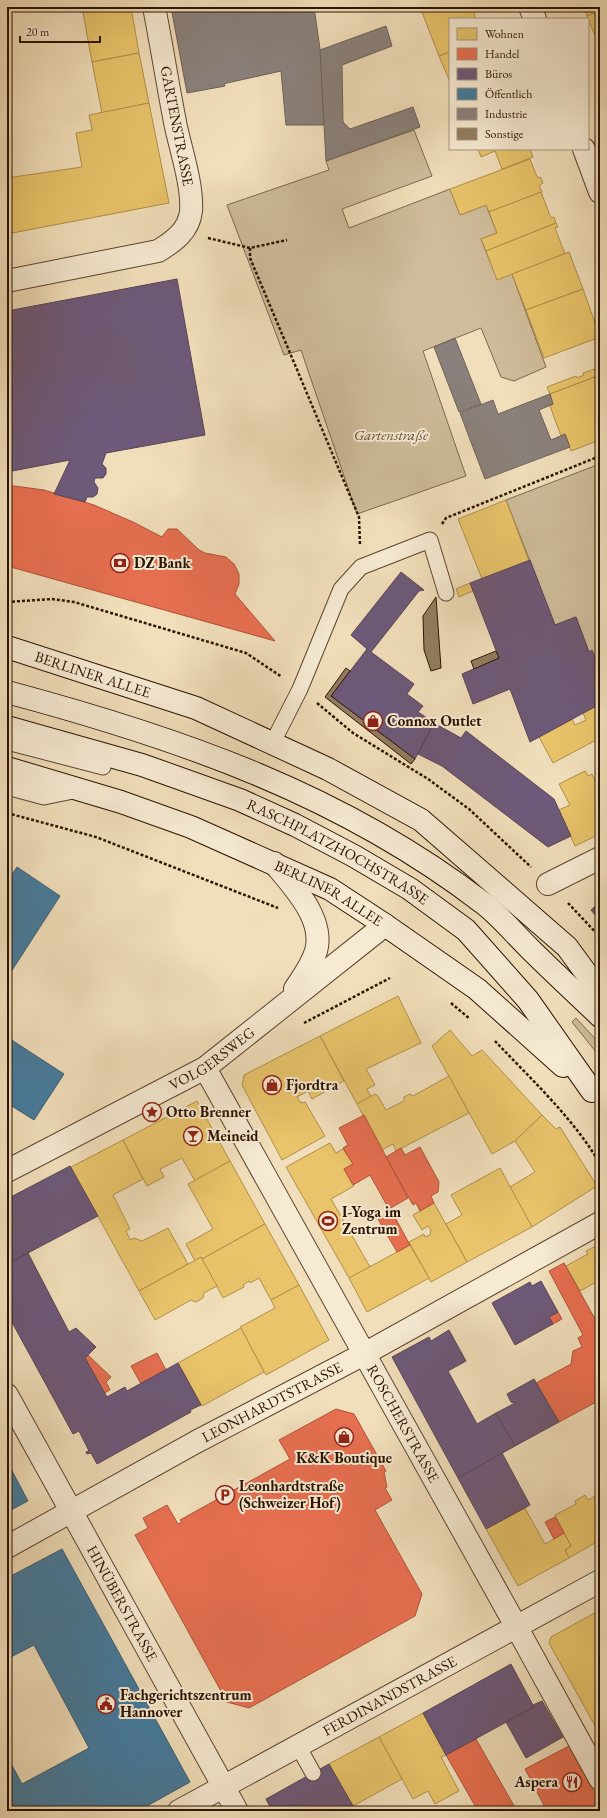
<svg xmlns="http://www.w3.org/2000/svg" width="607" height="1818" font-family="'EB Garamond',serif">
	<rect width="100%" height="100%" fill="#f1dfbb"/>
	<filter id="stains"><feTurbulence type="fractalNoise" baseFrequency=".005" numOctaves="4"/><feColorMatrix values="0 0 0 0 .2 0 0 0 0 .09 0 0 0 0 .02 0 0 0 .5 -.17"/></filter>
	<radialGradient id="worn" r=".72"><stop offset=".6" stop-color="#630" stop-opacity="0"/><stop offset="1" stop-color="#630" stop-opacity=".3"/></radialGradient>
	<!-- green -->
	<g fill="#cfbc9b" stroke="#7d684e">
		<path d="M414,130L432,176L342,209L349,228L450,189L460,215L486,205L497,233L481,239L497,279L512,274L546,367L514,381L501,377L481,328L423,351L466,476L357,514L301,350L284,355L227,205L329,170L326,161Z"/>
		<path d="M597,465L600,473V671L592,651L589,652L576,617L555,625L506,500Z"/>
		<path d="M576,1018L600,1044V1057L572,1022Z"/>
	</g>
	<!-- homes -->
	<g fill="#e9c46a" stroke="#b08f4a">
		<path d="M82,7H131L139,53L92,62Z"/>
		<path d="M420,7H472L476,19H450V52L439,56Z"/>
		<path d="M584,7H600V11L587,16Z"/>
		<path d="M600,11V48L587,16Z"/>
		<path d="M450,52V82L439,56Z"/>
		<path d="M139,53L149,103L102,113L92,62Z"/>
		<path d="M149,103L169,203L7,234V178L82,167L76,133L92,130L89,115Z"/>
		<path d="M478,149H530L533,157L502,169L495,151L481,157Z"/>
		<path d="M530,159L537,177L541,178L543,183L539,186L542,192L489,212L486,205L460,215L450,189Z"/>
		<path d="M541,192L551,218L554,217L556,223L486,251L481,239L497,233L489,212Z"/>
		<path d="M556,223L558,227L555,228L565,254L497,280L486,251Z"/>
		<path d="M569,252L583,289L526,310L512,274Z"/>
		<path d="M583,289L600,337L544,358L526,310Z"/>
		<path d="M600,367V375L550,394L547,387L576,376L577,378L584,375L583,373Z"/>
		<path d="M600,375V440L571,451L565,434L561,436L550,406L553,404L550,394Z"/>
		<path d="M600,464V473L597,465Z"/>
		<path d="M506,500L529,561L482,579L458,519Z"/>
		<path d="M470,583L473,591L459,597L456,589Z"/>
		<path d="M597,706L600,712V738L553,763L539,737L572,719L575,725L586,720L583,713Z"/>
		<path d="M585,771L588,776L592,774L598,787L600,786V834L575,846L559,810L570,805L559,784Z"/>
		<path d="M398,996L421,1043L366,1069L375,1085L367,1089L371,1097L357,1104L320,1036Z"/>
		<path d="M450,1030L472,1056L482,1050L542,1115L515,1141L492,1154L432,1046Z"/>
		<path d="M320,1036L344,1081L312,1099L308,1091L297,1097L301,1103L305,1102L325,1136L282,1160L242,1085L244,1075Z"/>
		<path d="M449,1076L469,1113L396,1151L393,1144L382,1150L357,1104L375,1094L378,1096L386,1110L404,1101V1097L410,1094L413,1096Z"/>
		<path d="M197,1101L230,1161L195,1181L182,1158L160,1169L164,1177L147,1186L123,1140Z"/>
		<path d="M542,1115L556,1129L560,1127L597,1186L532,1227L510,1187L535,1172L515,1141Z"/>
		<path d="M123,1140L143,1179L113,1195L130,1229L126,1231L130,1240L134,1238L142,1241L168,1228L188,1264L139,1291L71,1167Z"/>
		<path d="M330,1143L336,1153L343,1149L353,1164L344,1169L354,1186L331,1199L370,1267L349,1278L286,1167Z"/>
		<path d="M230,1161L265,1224L202,1259L201,1257L195,1261L186,1244L213,1229L188,1184Z"/>
		<path d="M500,1168L532,1227L467,1262L446,1224L462,1215L451,1195Z"/>
		<path d="M434,1203L467,1262L431,1282L409,1242L424,1234L425,1237L430,1235L431,1230L428,1226L422,1230L413,1215Z"/>
		<path d="M265,1224L299,1285L271,1300L259,1278L250,1283L249,1281L243,1285L244,1287L223,1298L202,1259Z"/>
		<path d="M600,1244V1280L580,1291L566,1266L588,1254L586,1251Z"/>
		<path d="M410,1245L429,1278L367,1312L349,1278Z"/>
		<path d="M201,1257L217,1286L204,1293L203,1298L196,1302L191,1300L155,1320L139,1291Z"/>
		<path d="M299,1285L329,1340L266,1375L240,1327L275,1308L271,1300Z"/>
		<path d="M241,1328L264,1372L202,1406L178,1363Z"/>
		<path d="M585,1495L588,1500L597,1495L600,1499V1540L569,1558L565,1550L571,1546L555,1515L576,1504L575,1501Z"/>
		<path d="M525,1508L545,1544L564,1533L571,1546L565,1550L569,1558L518,1586L486,1529Z"/>
		<path d="M600,1610V1735L549,1643L551,1637Z"/>
		<path d="M423,1713L446,1755L441,1757L459,1791L435,1804L428,1791L413,1799L379,1737Z"/>
		<path d="M379,1737L402,1779L353,1806L329,1764Z"/>
	</g>
	<!-- shops -->
	<g fill="#e76f51" stroke="#af5339">
		<path d="M7,485L44,490L94,505L133,522L162,537L168,529H177L199,550L205,553L226,557L234,564L239,574V584L235,594L275,641L7,566Z"/>
		<path d="M364,1115L408,1198L389,1209L370,1175L353,1185L344,1169L353,1164L343,1148L348,1145L339,1128Z"/>
		<path d="M420,1147L439,1182L438,1192L431,1196L434,1203L420,1211L416,1203L413,1205L386,1157L401,1148L405,1155Z"/>
		<path d="M392,1212L410,1245L397,1252L378,1219Z"/>
		<path d="M564,1263L600,1328V1400L559,1422L536,1383L571,1364L573,1351L582,1347L578,1338L583,1335L549,1271Z"/>
		<path d="M558,1312L562,1319L553,1324L549,1317Z"/>
		<path d="M157,1353L166,1370L141,1384L131,1366Z"/>
		<path d="M88,1355L111,1377L106,1382L110,1390L104,1393L85,1358Z"/>
		<path d="M336,1409L354,1414L386,1471L384,1472L387,1487L385,1488L392,1500L375,1510L422,1594L415,1616L249,1708L227,1702L135,1535L148,1528L143,1518L167,1505L178,1524L182,1522L180,1520L290,1459L279,1440Z"/>
		<path d="M555,1517L564,1533L554,1539L545,1522Z"/>
		<path d="M476,1739L517,1811H478L446,1755Z"/>
		<path d="M569,1746L600,1802V1811H547L525,1769Z"/>
	</g>
	<!-- offices -->
	<g fill="#6d597a" stroke="#594455">
		<path d="M177,279L205,435L106,453L102,464L106,468V474L103,478H95L94,482L98,488L97,494L93,497H87L85,502L54,494L70,460L7,472V311Z"/>
		<path d="M530,560L555,625L576,617L589,652L592,650L600,671V704L530,742L510,689L473,704L462,674L499,658L470,583Z"/>
		<path d="M401,572L424,590L419,591L371,652L414,684L407,694L423,706L418,712L427,718L426,721L433,725L415,759L331,696L367,649L351,635Z"/>
		<path d="M434,723L461,738L466,731L554,799L571,836L548,847L442,766L418,754Z"/>
		<path d="M600,902V921L591,910Z"/>
		<path d="M70,1166L98,1216L7,1264V1199Z"/>
		<path d="M28,1253L69,1332L76,1328L96,1347L85,1358L107,1397L125,1387L127,1391L178,1363L201,1405L190,1410L191,1412L97,1464L91,1453L87,1454L86,1452L89,1451L79,1431L73,1434L7,1313V1264Z"/>
		<path d="M541,1281L558,1312L549,1317L553,1324L515,1345L492,1303L530,1282L532,1286Z"/>
		<path d="M449,1330L466,1361L448,1371L477,1424L496,1413L515,1446L458,1478L392,1357L429,1337L431,1341Z"/>
		<path d="M534,1379L559,1422L515,1446L496,1413L515,1403L511,1402L507,1394Z"/>
		<path d="M502,1453L530,1505L486,1529L458,1478Z"/>
		<path d="M511,1664L534,1707L446,1755L423,1713Z"/>
		<path d="M542,1701L563,1737L526,1758L506,1722L534,1707L533,1705Z"/>
		<path d="M329,1764L353,1806L343,1811H272L266,1799Z"/>
	</g>
	<!-- public -->
	<g fill="#457b9d" stroke="#3d5c6e">
		<path d="M17,867L60,896L7,978V882Z"/>
		<path d="M7,1037L64,1074L34,1120L7,1103Z"/>
		<path d="M9,1465L28,1501L7,1512V1466Z"/>
		<path d="M62,1549L190,1782L138,1811H7V1756L22,1784L89,1748L34,1645L7,1659V1578Z"/>
	</g>
	<!-- industry -->
	<g fill="#8a817c" stroke="#6e6057">
		<path d="M171,7H314L322,63L324,125H286L281,71L227,83L224,84L225,86L187,93Z"/>
		<path d="M386,26L392,46L342,65L343,122L350,129L413,107L420,127L326,161L320,50Z"/>
		<path d="M455,338L481,404L459,412L434,347Z"/>
		<path d="M550,394L553,404L539,410L551,440L565,434L570,447L485,479L460,413L493,400L498,414Z"/>
	</g>
	<!-- building -->
	<g fill="#927d61" stroke="#2b1300">
		<path d="M436,597L441,668L431,671L424,650L423,616Z"/>
		<path d="M496,651L499,658L474,669L471,661Z"/>
		<path d="M346,668L350,671L331,696L415,759L411,764L325,697Z"/>
	</g>
	<g fill="none" stroke-linecap="round" stroke-linejoin="round">
		<!-- lane casing -->
		<g stroke="#5c462f" stroke-width="17">
			<g id="lane">
				<path d="M7,742L103,767"/>
				<path d="M272,744L300,689L341,589L361,567L430,540L446,593"/>
				<path d="M7,787L44,797L78,790"/>
				<path d="M298,1746L313,1773"/>
			</g>
		</g>
		<!-- street casing -->
		<g stroke="#5c462f" stroke-width="24">
			<g id="street">
				<path d="M530,7L535,19"/>
				<path d="M584,149L600,192"/>
				<path d="M7,281L158,251C173,242 189,231 191,211C193,187 181,150 176,127C168,87 162,47 154,7"/>
				<path d="M274,863C293,886 325,919 316,951C312,965 303,977 295,989"/>
				<path d="M548,884L600,858"/>
				<path id="s1" d="M205,1068L516,1626L600,1779"/>
				<path id="s2" d="M7,1171L205,1068L385,925"/>
				<path id="s3" d="M7,1395L237,1811"/>
				<path id="s4" d="M7,1547L196,1442L364,1354L600,1223"/>
				<path id="s5" d="M179,1811L600,1581"/>
			</g>
		</g>
		<!-- secondary casing -->
		<g stroke="#2b1300" stroke-width="24">
			<g id="secondary">
				<path id="s6" d="M7,647L196,708L328,769L421,820L567,947L600,992"/>
				<path d="M7,692C179,738 341,794 483,903C499,915 513,932 528,947C551,970 576,993 600,1016"/>
				<path id="s7" d="M7,727L142,765L240,800L295,825L354,856L410,889L466,930L528,1000L592,1091"/>
				<path id="s8" d="M7,768L121,802L191,827L330,889L385,925L477,989L563,1066"/>
			</g>
		</g>
		<!-- path -->
		<g stroke="#2b1300" stroke-width="2.5" stroke-dasharray="3 2" stroke-linecap="butt">
			<path d="M208,238L250,248L287,240"/>
			<path d="M250,248V258L359,517L360,545"/>
			<path d="M442,524L446,518L600,456"/>
			<path d="M7,602L52,599L74,602L246,653L282,677"/>
			<path d="M317,703L353,733L428,779L469,809L531,867"/>
			<path d="M7,813L96,837L278,908"/>
			<path d="M568,903L600,937"/>
			<path d="M451,1003L470,1019"/>
			<path d="M304,1023L390,978"/>
			<path d="M495,1041C530,1078 575,1120 600,1164"/>
		</g>
		<!-- lane -->
		<use href="#lane" stroke="#f6ead3" stroke-width="15"/>
		<!-- street -->
		<use href="#street" stroke="#f6ead3" stroke-width="22"/>
		<!-- secondary -->
		<use href="#secondary" stroke="#f6ead3" stroke-width="22"/>
	</g>
	<!-- icons -->
	<defs>
		<g id="bank-ring" transform="scale(1)"><circle r="9.5" fill="#f6ead3" stroke="#8f2418" stroke-width="1.5"/><path d="M-6-4H6V4H-6ZM0-2.3a2.3 2.3 0 1 0 0 4.6a2.3 2.3 0 1 0 0-4.6Z" fill="#8f2418"/></g>
		<g id="shop-ring" transform="scale(1)"><circle r="9.5" fill="#f6ead3" stroke="#8f2418" stroke-width="1.5"/><path d="M-5-2.5h2.3a2.7 3.5 0 0 1 5.4 0H5L5.5 6h-11ZM-1.5-2.5h3a1.5 2.3 0 0 0-3 0Z" fill="#8f2418"/></g>
		<g id="sight-ring" transform="scale(1)"><circle r="9.5" fill="#f6ead3" stroke="#8f2418" stroke-width="1.5"/><path d="M0-6L1.8-2.2L6-1.7L2.9 1.2L3.7 5.4L0 3.3L-3.7 5.4L-2.9 1.2L-6-1.7L-1.8-2.2Z" fill="#8f2418"/></g>
		<g id="bar-ring" transform="scale(1)"><circle r="9.5" fill="#f6ead3" stroke="#8f2418" stroke-width="1.5"/><path d="M-6-5H6L.8 .8V4.5H3.5V6h-7V4.5H-.8V.8Z" fill="#8f2418"/></g>
		<g id="stadium-ring" transform="scale(1)"><circle r="9.5" fill="#f6ead3" stroke="#8f2418" stroke-width="1.5"/><path d="M0-5a6.5 5 0 1 0 0 10a6.5 5 0 1 0 0-10ZM-3.5-1.8h7v3.6h-7Z" fill="#8f2418"/></g>
		<g id="parking-ring" transform="scale(1)"><circle r="9.5" fill="#f6ead3" stroke="#8f2418" stroke-width="1.5"/><path d="M-3.5-5.5H1a3.5 3.5 0 0 1 0 7H-1V5.5H-3.5ZM-1-3.4V-.6H.8a1.4 1.4 0 0 0 0-2.8Z" fill="#8f2418"/></g>
		<g id="civic-ring" transform="scale(1)"><circle r="9.5" fill="#f6ead3" stroke="#8f2418" stroke-width="1.5"/><path d="M-.6-6.5H3V-4.5H.6V-3L4-1V1h2V6H-6V1h2V-1L-.6-3ZM-1.2 2.5V6h2.4V2.5Z" fill="#8f2418"/></g>
		<g id="restaurant-ring" transform="scale(1)"><circle r="9.5" fill="#f6ead3" stroke="#8f2418" stroke-width="1.5"/><path d="M-5-6h1v4h1v-4h1v4h1v-4h1v5L-1.5 .5V6h-2V.5L-5-1ZM5-6V6H3V1.5H1.5Q1.5-4 5-6Z" fill="#8f2418"/></g>
	</defs>
	<g fill-rule="evenodd">
		<use href="#bank-ring" x="120" y="563"/>
		<use href="#shop-ring" x="373" y="721"/>
		<use href="#shop-ring" x="272" y="1085"/>
		<use href="#sight-ring" x="152" y="1112"/>
		<use href="#bar-ring" x="193" y="1136"/>
		<use href="#stadium-ring" x="328" y="1221"/>
		<use href="#shop-ring" x="344" y="1437"/>
		<use href="#parking-ring" x="225" y="1495"/>
		<use href="#civic-ring" x="106" y="1704"/>
		<use href="#restaurant-ring" x="572" y="1782"/>
	</g>
	<g text-anchor="middle" stroke-width="4" stroke-linejoin="round" paint-order="stroke">
		<!-- street labels -->
		<g font-size="15" fill="#2b1300" stroke="#f6ead3">
			<text transform="translate(177 126) rotate(79)" y="5">GARTENSTRASSE</text>
			<text dy="5" stroke="none"><textPath href="#s6" startOffset="90">BERLINER ALLEE</textPath></text>
			<text dy="5" stroke="none"><textPath href="#s7" startOffset="355">RASCHPLATZHOCHSTRASSE</textPath></text>
			<text dy="5" stroke="none"><textPath href="#s8" startOffset="346">BERLINER ALLEE</textPath></text>
			<text dy="5" stroke="none"><textPath href="#s2" startOffset="234">VOLGERSWEG</textPath></text>
			<text dy="5" stroke="none"><textPath href="#s4" startOffset="302">LEONHARDTSTRASSE</textPath></text>
			<text dy="5" stroke="none"><textPath href="#s1" startOffset="407">ROSCHERSTRASSE</textPath></text>
			<text dy="5" stroke="none"><textPath href="#s3" startOffset="238">HINÜBERSTRASSE</textPath></text>
			<text dy="5" stroke="none"><textPath href="#s5" startOffset="240">FERDINANDSTRASSE</textPath></text>
		</g>
		<!-- park labels -->
		<g font-size="15" font-style="italic" fill="#644e36" stroke="#f6ead3">
			<text x="391" y="440">Gartenstraße</text>
		</g>
		<!-- poi labels -->
		<g font-size="15" font-weight="bold" fill="#2b1300" stroke="#f6ead3" text-anchor="start">
			<text x="134" y="568">DZ Bank</text>
			<text x="387" y="726">Connox Outlet</text>
			<text x="286" y="1090">Fjordtra</text>
			<text x="166" y="1117">Otto Brenner</text>
			<text x="207" y="1141">Meineid</text>
			<text x="342" y="1217">I-Yoga im<tspan x="342" dy="17">Zentrum</tspan></text>
			<text x="344" y="1463" text-anchor="middle">K&amp;K Boutique</text>
			<text x="239" y="1491">Leonhardtstraße<tspan x="239" dy="17">(Schweizer Hof)</tspan></text>
			<text x="120" y="1700">Fachgerichtszentrum<tspan x="120" dy="17">Hannover</tspan></text>
			<text x="558" y="1787" text-anchor="end">Aspera</text>
		</g>
	</g>
	<!-- margin -->
	<rect width="607" height="1818" fill="none" stroke="#f1dfbb" stroke-width="24"/>
	<rect x="8" y="8" width="591" height="1802" fill="none" stroke="#2b1300" stroke-width="2"/>
	<rect x="12" y="12" width="583" height="1794" fill="none" stroke="#2b1300"/>
	<!-- legend -->
	<rect x="449" y="18" width="140" height="132" fill="#f6ead3" stroke="#a5947f"/>
	<rect x="457" y="28" width="20" height="12" fill="#e9c46a" stroke="#a5947f"/>
	<text x="485" y="38" font-size="12" fill="#2b1300">Wohnen</text>
	<rect x="457" y="48" width="20" height="12" fill="#e76f51" stroke="#a5947f"/>
	<text x="485" y="58" font-size="12" fill="#2b1300">Handel</text>
	<rect x="457" y="68" width="20" height="12" fill="#6d597a" stroke="#a5947f"/>
	<text x="485" y="78" font-size="12" fill="#2b1300">Büros</text>
	<rect x="457" y="88" width="20" height="12" fill="#457b9d" stroke="#a5947f"/>
	<text x="485" y="98" font-size="12" fill="#2b1300">Öffentlich</text>
	<rect x="457" y="108" width="20" height="12" fill="#8a817c" stroke="#a5947f"/>
	<text x="485" y="118" font-size="12" fill="#2b1300">Industrie</text>
	<rect x="457" y="128" width="20" height="12" fill="#927d61" stroke="#a5947f"/>
	<text x="485" y="138" font-size="12" fill="#2b1300">Sonstige</text>
	<!-- scale -->
	<path d="M20 36v6h80v-6" fill="none" stroke="#2b1300" stroke-width="2"/>
	<text x="26" y="36" font-size="12" fill="#2b1300" stroke="#f6ead3" stroke-width="3" paint-order="stroke">20 m</text>
	<rect width="100%" height="100%" filter="url(#stains)"/>
	<rect width="100%" height="100%" fill="url(#worn)"/>
</svg>
